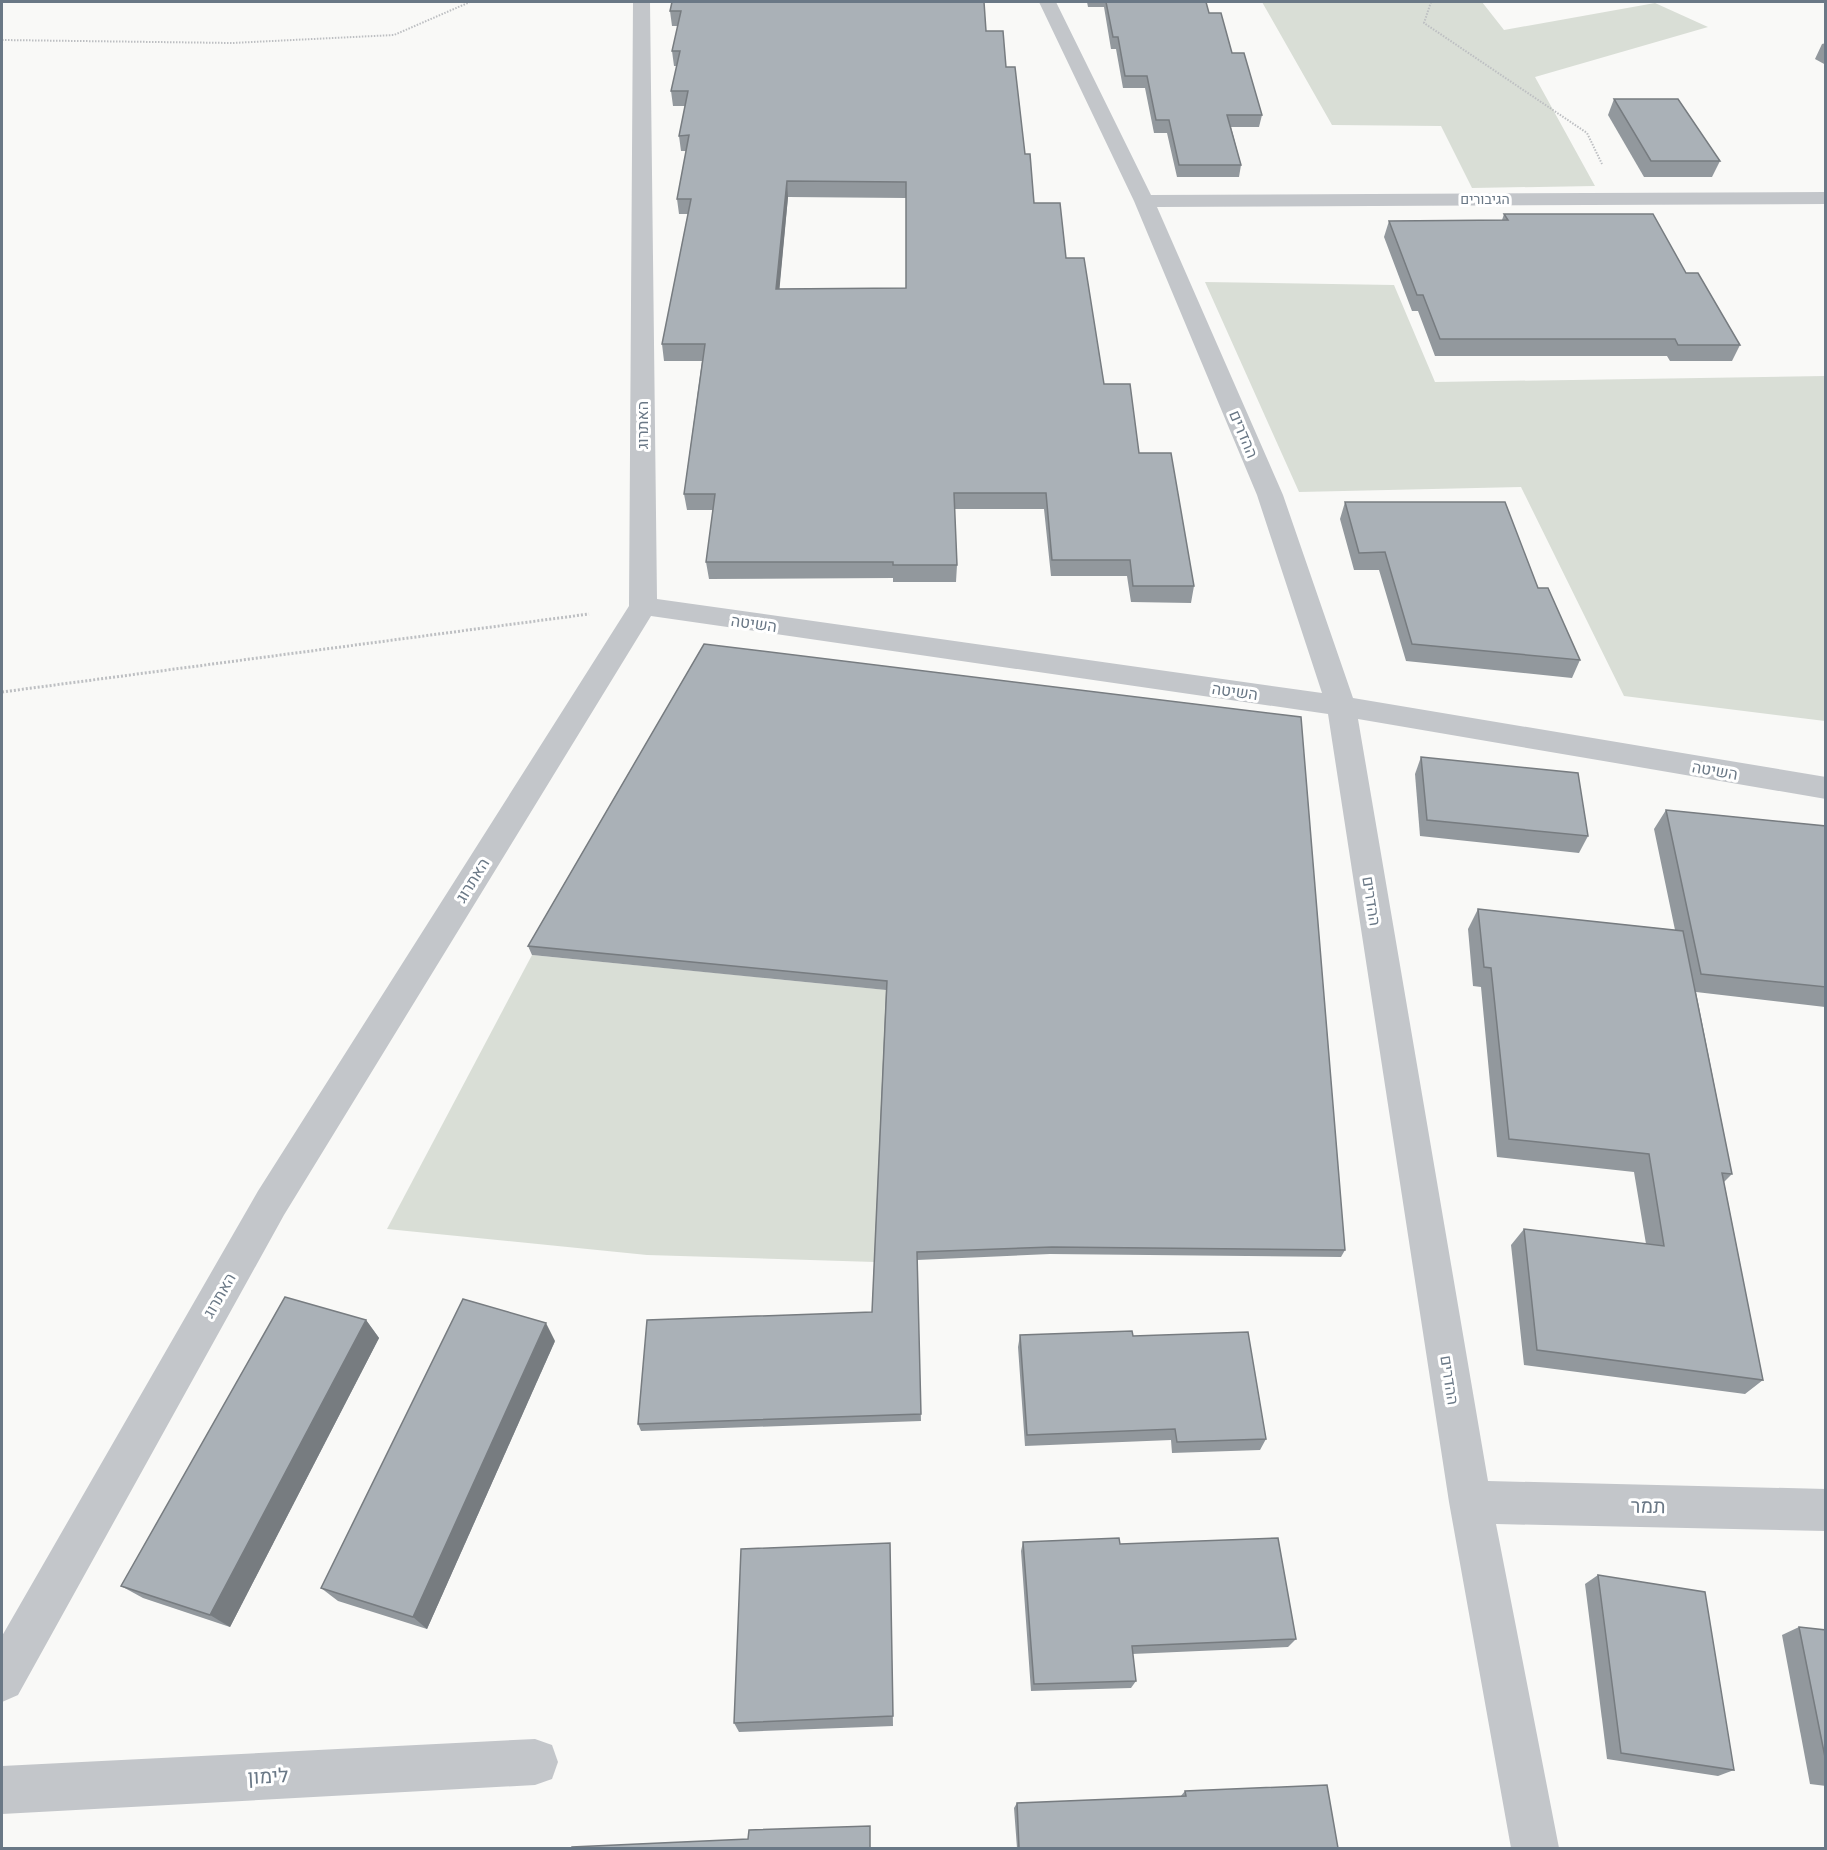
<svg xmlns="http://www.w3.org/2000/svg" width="1827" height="1850" font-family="'PT Sans',Heebo,sans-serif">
	<rect width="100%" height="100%" fill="#f9f9f7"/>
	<!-- green -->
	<g fill="#d9ded6">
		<path d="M1262,2H1482L1504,30L1655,3L1708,27L1535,77L1595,186L1472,188L1441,126L1332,125Z"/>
		<path d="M1205,282L1394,285L1435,382L1825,376V721L1624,696L1521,487L1299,492Z"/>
		<path d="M532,955L887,990L875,1262L647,1255L387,1229Z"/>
	</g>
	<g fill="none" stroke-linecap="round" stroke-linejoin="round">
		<!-- path-far1 -->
		<g stroke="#bdbfc2" stroke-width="2" stroke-dasharray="1.5 1.5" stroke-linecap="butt">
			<path d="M1431,2L1424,23L1587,133L1602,164"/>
			<path d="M2,40L232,43L394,35L470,2"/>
		</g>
		<!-- path -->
		<path stroke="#bdbfc2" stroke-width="3" stroke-dasharray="2 2" stroke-linecap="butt" d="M2,692L589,614"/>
		<!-- minor -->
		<g fill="#c3c6ca" fill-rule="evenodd">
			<path d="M633,2H650L657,599L1322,693L1257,495L1134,201L1039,2H1056L1151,195L1826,192V204L1157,207L1283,495L1353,698L1826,777V799L1358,719L1488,1481L1826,1489V1531L1496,1524L1559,1848H1511L1449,1502L1328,714L651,616L284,1215L18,1695L2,1702V1636L258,1191L629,606Z"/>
			<path d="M535,1739L552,1745L558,1762L552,1779L535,1785L2,1814V1766Z"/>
		</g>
	</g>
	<!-- wall -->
	<g fill="#92989d" fill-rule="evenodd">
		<path d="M672,2L986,31L1006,67L1025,154L1034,203L1066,258L1104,384L1139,453L1194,586L1191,603L1131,602L1127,576H1051L1044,509H954L957,565L956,582H893V578L709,579L706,562L713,510H687L684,494L702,361H664L662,344L688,214H679L677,199L686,151H681L679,136L685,106H673L671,91L677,66H674L672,51L678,26H672L670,11ZM788,197L906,198V288L779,289Z"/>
		<path d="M1087,2H1206L1209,13L1232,53L1262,115L1259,127H1231L1241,165L1239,177H1177L1167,133H1154L1145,88H1123L1116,49H1111L1104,7H1088Z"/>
		<path d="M1826,43V65L1815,59L1822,44Z"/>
		<path d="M1614,99L1720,161L1712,177H1644L1608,115Z"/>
		<path d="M1504,214L1686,273L1740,345L1732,361H1670L1667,356H1435L1418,311H1412L1384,237L1389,221L1502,220Z"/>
		<path d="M1345,502L1538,588L1580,660L1572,678L1406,661L1379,570H1354L1340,519Z"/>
		<path d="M704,644L1345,1250L1341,1257L1050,1254L917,1260L921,1421L641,1431L638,1424L872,1312L886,990L532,955L528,946Z"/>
		<path d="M1421,757L1588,836L1579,853L1420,836L1415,774Z"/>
		<path d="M1666,810L1826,826V1009L1825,1007L1696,992L1732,1174L1724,1182L1763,1380L1745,1394L1524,1365L1511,1245L1524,1229L1646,1244L1634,1172L1497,1157L1481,987L1473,986L1468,929L1478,909L1675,930L1654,829Z"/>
		<path d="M366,1320L379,1338L230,1627L143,1598L121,1586Z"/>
		<path d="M1020,1335L1133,1336L1266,1439L1260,1450L1172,1453L1171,1440L1025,1446L1018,1347Z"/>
		<path d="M555,1341L427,1629L338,1601L321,1588Z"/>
		<path d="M1023,1542L1120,1544L1296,1639L1288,1647L1132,1654L1136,1681L1131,1688L1031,1691L1021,1551Z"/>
		<path d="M890,1557L893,1726L739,1732L734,1723Z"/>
		<path d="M1598,1575L1734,1770L1718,1776L1607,1759L1585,1584Z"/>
		<path d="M1799,1627L1826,1630V1786L1810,1784L1782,1635Z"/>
		<path d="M1185,1791L1338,1848H1017L1014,1808L1017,1803L1180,1797Z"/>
	</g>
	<!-- shaded-wall -->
	<g fill="#777c80">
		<path d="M787,181L788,197L778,305L776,289Z"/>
		<path d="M366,1320L379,1338L230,1627L210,1615Z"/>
		<path d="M546,1323L555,1341L427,1629L413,1617Z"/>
	</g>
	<!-- building -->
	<g fill="#aab1b7" stroke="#777c80" stroke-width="1.5" fill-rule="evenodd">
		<path d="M672,2H984L986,31H1003L1006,67H1015L1025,154H1030L1034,203H1060L1066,258H1084L1104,384H1130L1139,453H1171L1194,586H1133L1130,560H1052L1046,493H954L957,565H893V562H706L715,494H684L705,344H662L691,199H677L689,135L679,136L688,91H671L680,51H672L681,11H670ZM787,181L906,182V288L776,289Z"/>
		<path d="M1106,2H1206L1209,13H1221L1232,53H1244L1262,115H1227L1241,165H1179L1169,120H1156L1147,76H1125L1118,37H1113Z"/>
		<path d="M1614,99H1678L1720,161H1651Z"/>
		<path d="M1504,214H1653L1686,273H1698L1740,345H1678L1675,339H1440L1423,295H1417L1389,221L1508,220Z"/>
		<path d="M1345,502H1505L1538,588H1548L1580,660L1412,644L1385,552L1359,553Z"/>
		<path d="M704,644L1301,717L1345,1250L1052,1247L917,1252L921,1414L638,1424L647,1320L872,1312L887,981L528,946Z"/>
		<path d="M1421,757L1578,773L1588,836L1427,820Z"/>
		<path d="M1666,810L1826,826V987L1701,974Z"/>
		<path d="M1478,909L1683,931L1732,1174L1722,1173L1763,1380L1537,1350L1524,1229L1664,1246L1649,1154L1509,1139L1491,968L1484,967Z"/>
		<path d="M285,1297L366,1320L210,1615L121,1586Z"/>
		<path d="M463,1299L546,1323L413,1617L321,1588Z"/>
		<path d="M1132,1331L1133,1336L1248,1332L1266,1439L1177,1442L1175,1429L1027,1435L1020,1335Z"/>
		<path d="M1119,1538L1120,1544L1278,1538L1296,1639L1132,1646L1136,1681L1034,1684L1023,1542Z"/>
		<path d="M890,1543L893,1716L734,1723L741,1549Z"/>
		<path d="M1598,1575L1705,1592L1734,1770L1621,1753Z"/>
		<path d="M1799,1627L1826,1630V1762Z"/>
		<path d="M1327,1785L1338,1848H1019L1017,1803L1186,1796L1185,1791Z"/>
		<path d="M870,1826V1848H572V1847L748,1839L749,1830Z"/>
	</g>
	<g text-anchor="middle" stroke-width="6" stroke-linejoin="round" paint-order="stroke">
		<!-- far-street labels -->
		<g font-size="14" fill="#6a7886" stroke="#fff">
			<text x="1485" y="204">הגיבורים</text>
		</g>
		<!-- street labels -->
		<g font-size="16" fill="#6a7886" stroke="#fff">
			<text transform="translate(642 425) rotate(-90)" y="6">האתרוג</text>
			<text transform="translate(1244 434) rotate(67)" y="6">ההדרים</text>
			<text transform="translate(754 623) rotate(8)" y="6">השיטה</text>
			<text transform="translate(1235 691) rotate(8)" y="6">השיטה</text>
			<text transform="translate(1715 770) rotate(10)" y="6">השיטה</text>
			<text transform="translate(472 880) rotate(-58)" y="6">האתרוג</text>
			<text transform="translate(1372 901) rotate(81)" y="6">ההדרים</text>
			<text transform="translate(219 1295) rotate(-60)" y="6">האתרוג</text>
			<text transform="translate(1450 1380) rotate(81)" y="6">ההדרים</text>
		</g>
		<!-- near-street labels -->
		<g font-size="20" fill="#6a7886" stroke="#fff">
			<text transform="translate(1648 1506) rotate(1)" y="7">תמר</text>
			<text transform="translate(268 1776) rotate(-3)" y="7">לימון</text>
		</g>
	</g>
	<!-- border -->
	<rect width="1827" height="1850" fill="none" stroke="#6a7886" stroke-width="6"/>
</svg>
